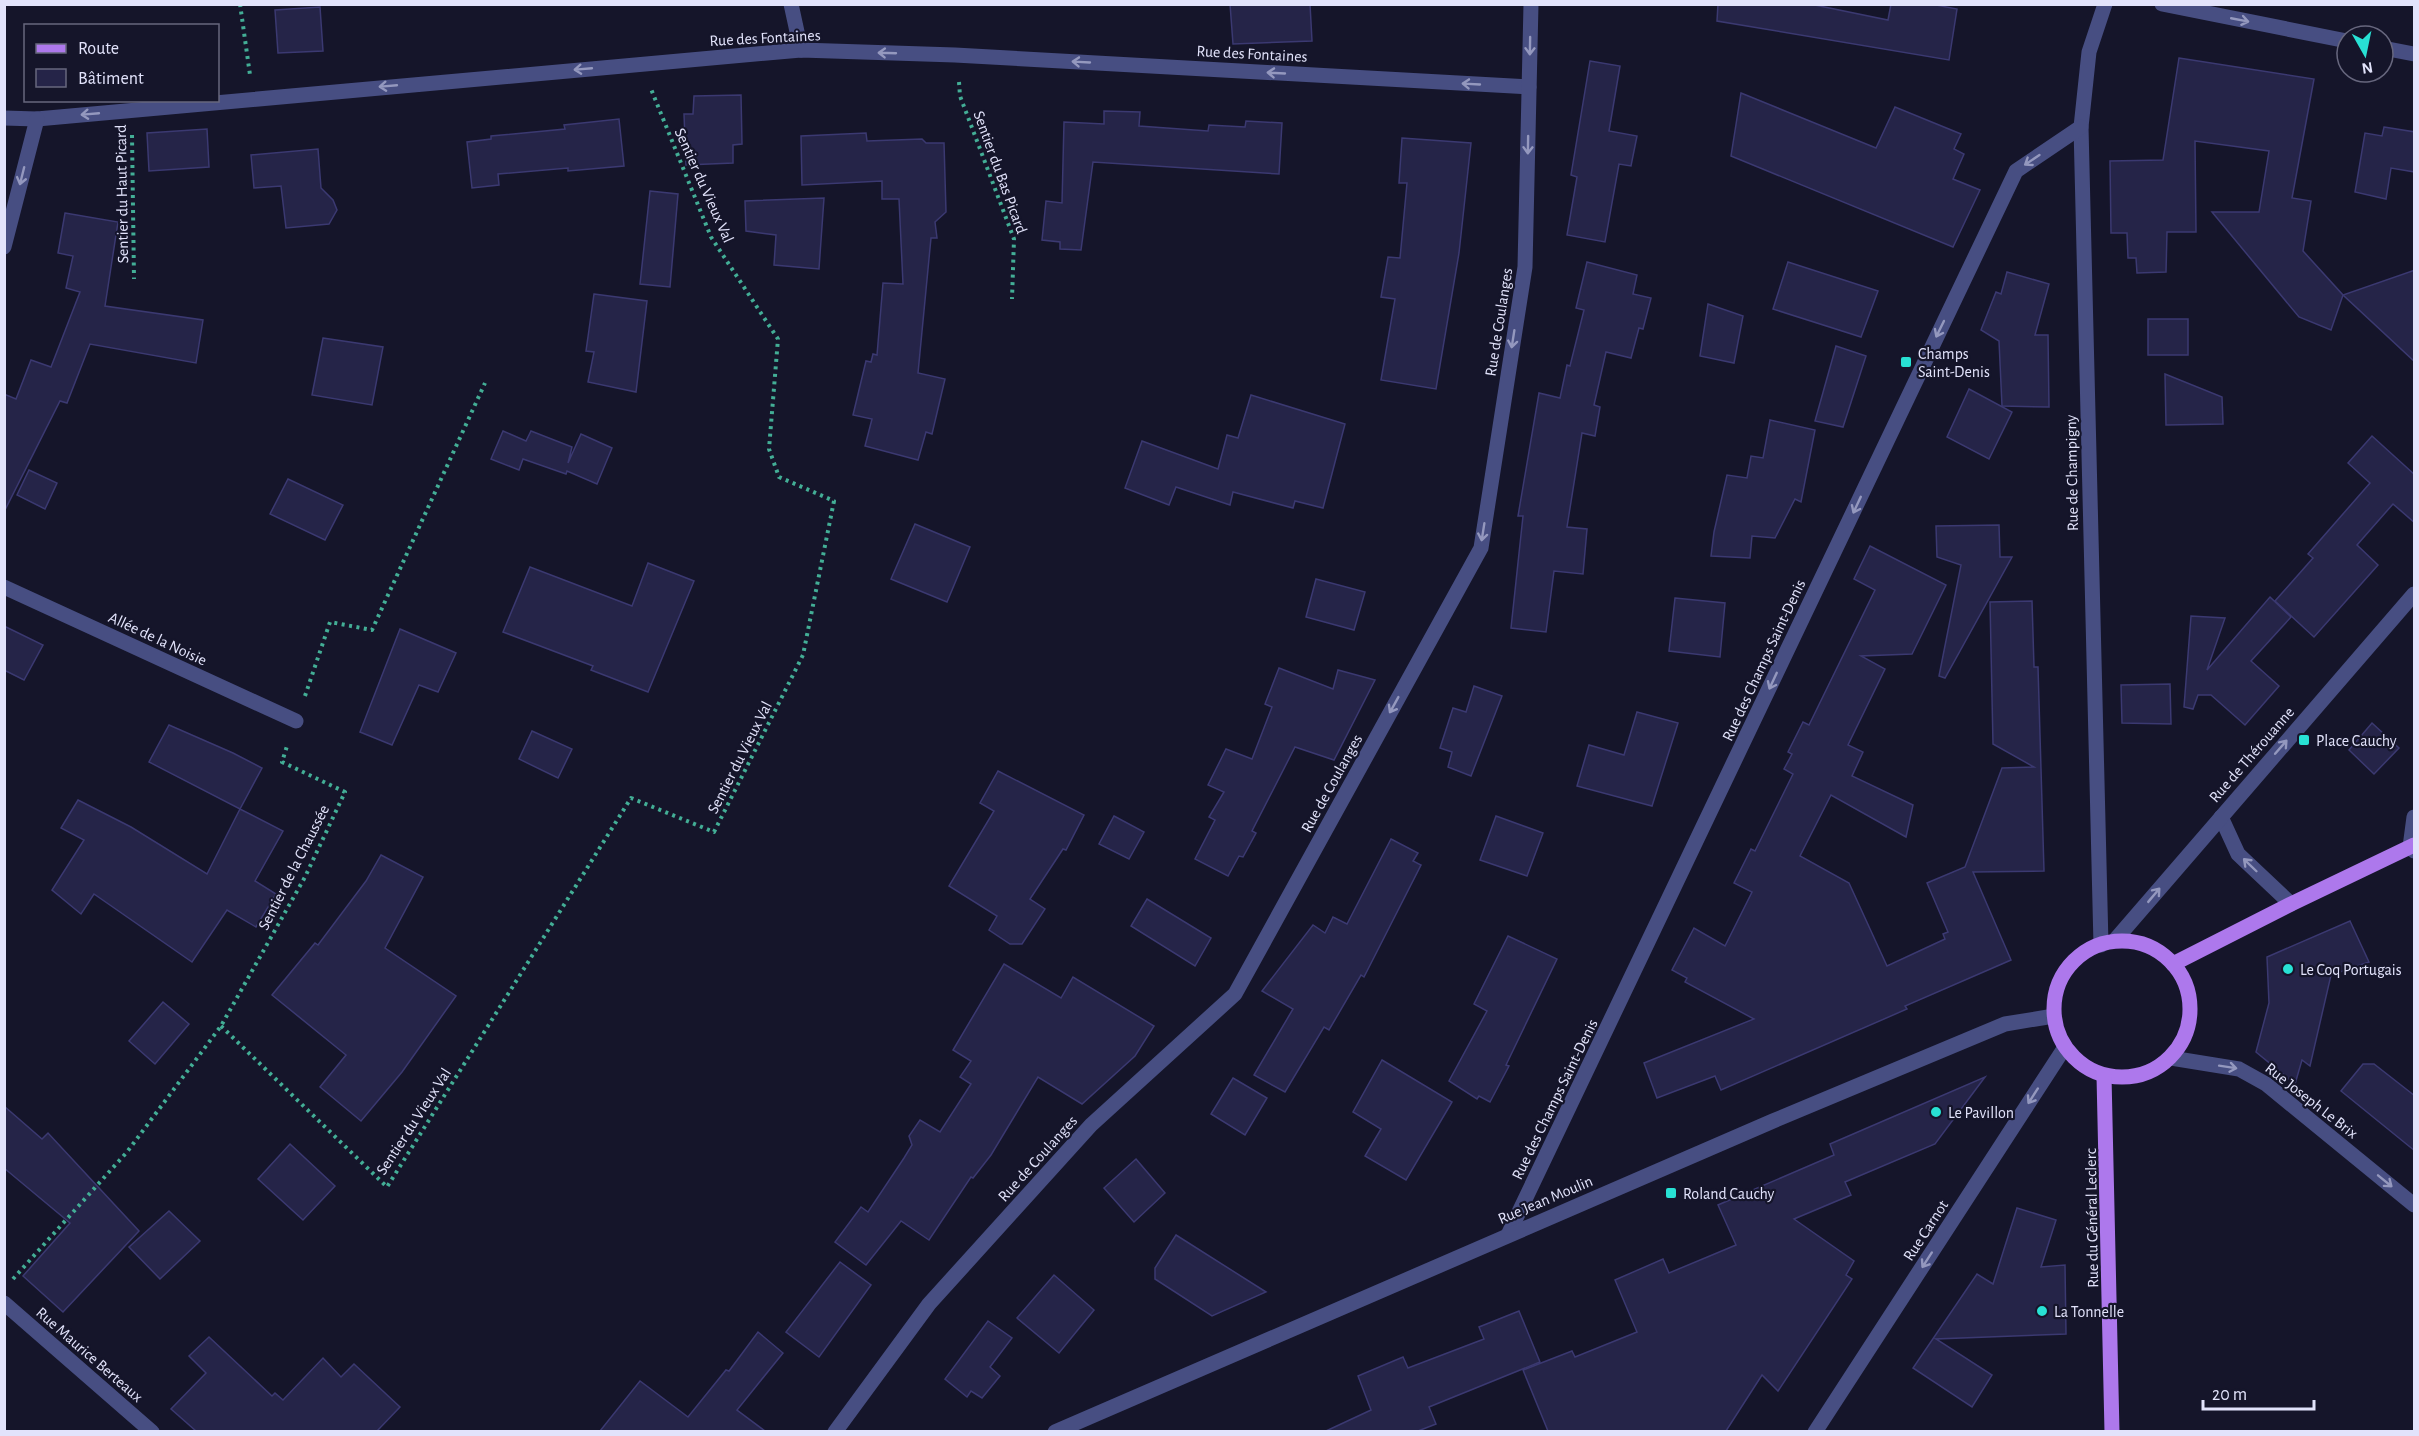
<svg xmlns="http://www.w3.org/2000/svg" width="2419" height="1436" font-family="'Alegreya Sans',sans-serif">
	<rect width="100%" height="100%" fill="#15152a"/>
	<!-- building -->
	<g fill="#252448" stroke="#3b3971" stroke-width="1.5">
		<path d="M1230,4H1310L1312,41L1233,44Z"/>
		<path d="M1718,4H1810L1888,20L1891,4H1931L1957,9L1949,60L1717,21Z"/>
		<path d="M320,7L323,51L278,53L275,10Z"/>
		<path d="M2179,58L2314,79L2292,198L2311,201L2303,251L2343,295L2331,330L2299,317L2212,212H2259L2269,151L2195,141L2196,232H2167L2166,272L2137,273L2136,258H2128L2127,233H2111L2110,161L2163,160Z"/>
		<path d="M1590,61L1620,66L1609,131L1637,136L1631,166L1619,164L1605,242L1567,235L1577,177L1571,175Z"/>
		<path d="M1741,93L1876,148L1895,107L1961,134L1954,149L1964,154L1953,179L1980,190L1953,247L1731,156Z"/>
		<path d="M741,95L742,144L733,145V163L686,165L684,114H693L694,96Z"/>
		<path d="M1104,111L1140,112L1139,126L1208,131L1209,125L1245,127L1246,121L1282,123L1279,174L1093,162L1081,250L1060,249V242L1042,240L1046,201L1062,203L1064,122L1104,124Z"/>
		<path d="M619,119L624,166L568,171V168L498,174L499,185L472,188L467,142L491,139V136L565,129L564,125Z"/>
		<path d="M2384,127L2415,132V172L2391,168L2386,199L2355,192L2365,133L2382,136Z"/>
		<path d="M207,129L209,167L149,171L147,133Z"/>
		<path d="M866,133L867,141L922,139L926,143H944L946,212L935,222L937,238H931L918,373L945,379L932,434L926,432L918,460L865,446L872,419L853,415L866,361L871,362L873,354L877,355L883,283L903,284L899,199H882V181L802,185L801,136Z"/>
		<path d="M1402,138L1471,143L1459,253L1436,389L1381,380L1395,299L1381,297L1388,257L1400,258L1407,183H1399Z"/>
		<path d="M318,149L321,188L333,200L337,210L329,224L286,228L281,186L254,188L251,155Z"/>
		<path d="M650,191L678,194L670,287L640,284Z"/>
		<path d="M824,198L819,269L774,265L776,235L746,231L745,201Z"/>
		<path d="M65,213L118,222L105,306L203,320L196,363L90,344L67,403L60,401L4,512V394L16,399L31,360L51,367L80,292L66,288L73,256L58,253Z"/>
		<path d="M1587,262L1637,275L1633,294L1651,298L1643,329L1639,328L1631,358L1606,352L1594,405L1600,407L1595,436L1582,433L1567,527L1587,529L1583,574L1554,571L1546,632L1511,628L1523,516H1518L1539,393L1560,398L1567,365L1570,366L1584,310L1576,308Z"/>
		<path d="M1788,262L1878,291L1861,337L1773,309Z"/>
		<path d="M2415,270V362L2343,295Z"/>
		<path d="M2007,272L2049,284L2035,335H2048L2049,407L2002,406L1999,341L1981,330L1996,292L2001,294Z"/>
		<path d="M594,294L647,301L636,392L588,382L594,352L586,351Z"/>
		<path d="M1708,304L1743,316L1734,363L1700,356Z"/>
		<rect x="2148" y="319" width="40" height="36"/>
		<path d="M323,338L383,347L372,405L312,395Z"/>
		<path d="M1836,346L1866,356L1843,427L1815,421Z"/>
		<path d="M2165,374L2222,397L2223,424L2166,425Z"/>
		<path d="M1969,389L2012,412L1989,459L1947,437Z"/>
		<path d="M1251,395L1345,424L1323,508L1295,501L1293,508L1233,492L1230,505L1176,487L1169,505L1125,488L1142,441L1218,469L1227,435L1238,438Z"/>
		<path d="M1770,420L1815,430L1801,502L1795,499L1775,538L1752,536L1750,558L1711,556L1714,532L1727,475L1747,478L1751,456L1763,458Z"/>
		<path d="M503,431L526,441L531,431L572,447L568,463L581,434L612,448L597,484L567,471L566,474L523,459L519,470L491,459Z"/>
		<path d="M2372,436L2415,475V523L2393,504L2357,545L2378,565L2314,637L2275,601L2313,558L2308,554L2370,483L2348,463Z"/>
		<path d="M29,470L57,483L45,509L17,495Z"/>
		<path d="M288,479L343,505L325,540L270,514Z"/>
		<path d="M915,524L970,547L947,602L891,579Z"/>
		<path d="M1999,525L2000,557H2012L1945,678L1939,676L1961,565L1937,557L1936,526Z"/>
		<path d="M1870,546L1946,585L1912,654L1861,656L1885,669L1848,745L1863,752L1852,776L1913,805L1906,837L1831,795L1800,856L1849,883L1887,966L1945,939L1943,934L1948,932L1927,883L1965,867L2002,768L2034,767L1993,744L1990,602L2032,601L2034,667H2038L2044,871L1973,872L2011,960L1905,1006L1907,1009L1721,1090L1715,1076L1657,1098L1644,1063L1754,1019L1685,982L1687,978L1672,970L1694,928L1725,946L1752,892L1734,883L1751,849L1755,851L1793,774L1784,769L1792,754L1788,752L1803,722L1809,725L1875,590L1854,579Z"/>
		<path d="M648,563L694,581L648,692L591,670L593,666L503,632L530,567L632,606Z"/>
		<path d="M1316,579L1365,592L1354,630L1306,617Z"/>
		<path d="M2270,597L2291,617L2251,661L2279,686L2245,725L2211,695H2198L2193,709L2184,707L2191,616L2225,618L2207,670Z"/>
		<path d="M1675,598L1725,603L1720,657L1669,651Z"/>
		<path d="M4,626L43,645L24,680L4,670Z"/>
		<path d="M400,629L456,653L438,692L419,685L392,745L360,732Z"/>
		<path d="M1279,668L1333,689L1338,670L1375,680L1334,760L1295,747L1252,831L1256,833L1243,857L1239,856L1228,876L1195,859L1215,820L1209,817L1224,792L1208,785L1226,749L1252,759L1272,707L1265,704Z"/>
		<path d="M2170,684L2171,724L2122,723L2121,685Z"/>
		<path d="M1474,686L1502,696L1471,776L1448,767L1452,752L1440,748L1453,708L1466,712Z"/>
		<path d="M1637,712L1678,723L1652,806L1577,786L1589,745L1624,755Z"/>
		<path d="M2372,723L2399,748L2374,774L2349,750Z"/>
		<path d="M169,725L233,753L262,768L240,809L149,762Z"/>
		<path d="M532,731L572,749L558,778L519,759Z"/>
		<path d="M998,771L1084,815L1066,850L1063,849L1030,899L1045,909L1022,944H1010L989,930L997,916L949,886L994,811L980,803Z"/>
		<path d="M78,800L131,827L207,874L240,809L283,831L255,881L276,894L256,927L227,910L192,962L94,894L81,914L52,890L84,840L61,828Z"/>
		<path d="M1114,816L1144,832L1129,859L1099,844Z"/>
		<path d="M1496,816L1543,833L1527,876L1480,860Z"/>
		<path d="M1391,839L1418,853L1413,861L1421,865L1364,977L1361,975L1329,1030L1324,1027L1285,1092L1254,1075L1293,1009L1262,991L1313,925L1325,933L1333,917L1347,924Z"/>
		<path d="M381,855L423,877L385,948L456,996L402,1072L361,1121L320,1087L346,1055L272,995L315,943L318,945L366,881Z"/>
		<path d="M1147,899L1211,938L1195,966L1131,926Z"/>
		<path d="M2350,921L2369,962L2331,975L2310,1066L2302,1060L2295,1084L2256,1052L2269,1003L2267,957Z"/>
		<path d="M1508,936L1557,959L1506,1065L1509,1066L1490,1102L1479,1096L1477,1099L1449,1081L1487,1011L1474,1004Z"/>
		<path d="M1004,964L1061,998L1073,977L1154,1026L1135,1056L1082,1104L1038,1077L991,1155L973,1178L971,1177L929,1240L901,1221L866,1265L835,1242L861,1207L868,1212L904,1158L912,1145L909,1136L920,1120L940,1132L971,1084L960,1077L971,1061L953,1050Z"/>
		<path d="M163,1002L189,1024L155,1064L129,1041Z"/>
		<path d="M1382,1060L1452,1102L1406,1180L1365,1156L1381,1129L1353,1112Z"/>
		<path d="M2363,1064H2374L2415,1096V1151L2341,1091Z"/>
		<path d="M1985,1077L1935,1144L1845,1182L1851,1195L1794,1219L1854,1261L1846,1275L1852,1279L1778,1391L1762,1375L1726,1431H1548L1523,1370L1572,1351L1575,1357L1637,1332L1615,1280L1663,1259L1669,1273L1736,1245L1718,1205L1834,1155L1830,1144Z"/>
		<path d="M1233,1078L1267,1098L1245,1135L1211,1114Z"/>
		<path d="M4,1106L42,1139L48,1133L139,1231L63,1312L23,1276L70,1223L4,1168Z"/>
		<path d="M290,1144L335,1186L303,1220L258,1179Z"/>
		<path d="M1136,1159L1165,1193L1134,1222L1104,1188Z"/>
		<path d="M2017,1208L2056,1220L2041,1267L2065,1265L2066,1334L1936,1339L1992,1375L1972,1407L1913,1368L1977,1274L1993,1284Z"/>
		<path d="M169,1211L200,1241L160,1279L129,1247Z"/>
		<path d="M1176,1235L1266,1292L1212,1316L1155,1279V1268Z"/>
		<path d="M840,1262L871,1285L819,1357L786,1332Z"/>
		<path d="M1054,1275L1094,1310L1059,1353L1017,1318Z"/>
		<path d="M1519,1311L1540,1362L1429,1407L1436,1424L1418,1431H1326L1371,1410L1358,1376L1403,1357L1408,1368L1484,1339L1479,1327Z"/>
		<path d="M988,1321L1012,1338L990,1367L1000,1376L982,1398L971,1391L967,1397L945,1379Z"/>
		<path d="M758,1332L783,1353L737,1410L765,1431H600L640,1381L688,1417L726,1370L729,1371Z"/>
		<path d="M209,1337L272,1396L275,1393L283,1400L323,1358L341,1377L354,1364L400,1407L377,1431H196L171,1409L206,1373L189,1356Z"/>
	</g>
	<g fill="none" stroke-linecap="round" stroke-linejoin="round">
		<!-- path -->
		<g stroke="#43ae96" stroke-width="4" stroke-dasharray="3 4.5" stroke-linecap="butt">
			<path d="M240,4L250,75"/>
			<path d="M959,82L960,96L1014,239L1012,299"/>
			<path d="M132,135L134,279"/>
			<path d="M305,696L330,622L372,630L485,383"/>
			<path d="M221,1026L387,1187L631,798L714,832L803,655L834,501L779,477L769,449L778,339L711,237L651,89"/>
			<path d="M13,1279L127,1152L221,1026L305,877L345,792L282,762L287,746"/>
		</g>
		<!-- minor -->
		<g stroke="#474e82" stroke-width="15">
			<path d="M791,4L801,50"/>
			<path d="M2162,4L2347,41"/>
			<path d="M2383,48L2414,54"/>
			<path d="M4,118L37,119L801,50L955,55L1529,87"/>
			<path d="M4,247L37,119"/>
			<path d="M4,587L296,721"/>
			<path d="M2221,817L2238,854L2291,904"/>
			<path d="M2414,817L2410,847L2414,851"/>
			<path d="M2116,939L2414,594"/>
			<path d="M2101,945L2081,127L2089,52L2105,4"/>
			<path d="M2171,1058L2239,1069L2266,1084L2414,1205"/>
			<path d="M1508,1235L2016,171L2081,127"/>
			<path d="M4,1303L152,1432"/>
			<path d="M835,1432L929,1304L1091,1125L1235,994L1481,548L1525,267L1531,4"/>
			<path d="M1055,1432L1773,1121L2005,1024L2054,1016"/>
			<path d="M1815,1432L2065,1047"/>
		</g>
		<!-- major -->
		<g stroke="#ad78ec" stroke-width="15">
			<circle cx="2122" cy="1009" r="68"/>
			<path d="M2173,964L2291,904L2414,845"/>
			<path d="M2104,1076L2112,1432"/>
		</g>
	</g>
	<!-- one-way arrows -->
	<defs><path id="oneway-shaft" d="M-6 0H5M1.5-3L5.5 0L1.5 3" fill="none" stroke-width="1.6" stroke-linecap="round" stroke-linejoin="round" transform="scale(1.5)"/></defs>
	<g stroke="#9498be">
		<use href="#oneway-shaft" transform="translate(2240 20) rotate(11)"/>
		<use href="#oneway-shaft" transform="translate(1530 46) rotate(91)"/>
		<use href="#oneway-shaft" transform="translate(887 53) rotate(-178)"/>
		<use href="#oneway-shaft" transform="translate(1081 62) rotate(-177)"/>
		<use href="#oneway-shaft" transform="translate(583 69) rotate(175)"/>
		<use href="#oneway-shaft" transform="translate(1276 73) rotate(-177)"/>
		<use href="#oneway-shaft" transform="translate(1471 84) rotate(-177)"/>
		<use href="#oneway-shaft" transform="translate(388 86) rotate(175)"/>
		<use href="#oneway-shaft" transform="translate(90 114) rotate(175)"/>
		<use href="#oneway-shaft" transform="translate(1528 145) rotate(91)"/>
		<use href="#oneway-shaft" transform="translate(2032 160) rotate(146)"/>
		<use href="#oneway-shaft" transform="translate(22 176) rotate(104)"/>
		<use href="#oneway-shaft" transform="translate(1940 329) rotate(116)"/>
		<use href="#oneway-shaft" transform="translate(1513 339) rotate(99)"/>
		<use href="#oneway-shaft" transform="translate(1857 505) rotate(115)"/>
		<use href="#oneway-shaft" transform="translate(1483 532) rotate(99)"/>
		<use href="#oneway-shaft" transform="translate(1773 681) rotate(115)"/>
		<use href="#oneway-shaft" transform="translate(1394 705) rotate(119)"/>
		<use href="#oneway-shaft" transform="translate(2281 747) rotate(-49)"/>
		<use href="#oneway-shaft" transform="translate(2250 865) rotate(-136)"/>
		<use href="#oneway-shaft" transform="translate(2154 895) rotate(-50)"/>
		<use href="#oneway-shaft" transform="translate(2228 1067) rotate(9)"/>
		<use href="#oneway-shaft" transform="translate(2033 1096) rotate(123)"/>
		<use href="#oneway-shaft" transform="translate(2385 1181) rotate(39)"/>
		<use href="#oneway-shaft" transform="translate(1927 1260) rotate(123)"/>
	</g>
	<!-- markers -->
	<g fill="#28e1d4" stroke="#15152a" stroke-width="2">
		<rect x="1900" y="356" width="12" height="12" rx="3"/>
		<rect x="2298" y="734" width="12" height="12" rx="3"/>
		<circle cx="2288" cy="969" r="6"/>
		<circle cx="1936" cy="1112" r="6"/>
		<rect x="1665" y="1187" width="12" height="12" rx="3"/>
		<circle cx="2042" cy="1311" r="6"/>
	</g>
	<g text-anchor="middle" stroke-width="4.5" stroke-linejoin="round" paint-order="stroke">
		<!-- street labels -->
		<g font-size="16" fill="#e2e3fb" stroke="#15152a">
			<text transform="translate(765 37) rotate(-3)" y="6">Rue des Fontaines</text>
			<text transform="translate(1252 53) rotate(3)" y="6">Rue des Fontaines</text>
			<text transform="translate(1001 172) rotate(70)" y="6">Sentier du Bas Picard</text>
			<text transform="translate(705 185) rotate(66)" y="6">Sentier du Vieux Val</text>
			<text transform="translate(121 194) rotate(-91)" y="6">Sentier du Haut Picard</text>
			<text transform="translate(1498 322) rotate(-81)" y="6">Rue de Coulanges</text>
			<text transform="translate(2071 473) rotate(-91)" y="6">Rue de Champigny</text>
			<text transform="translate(158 638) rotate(25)" y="6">Allée de la Noisie</text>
			<text transform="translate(1763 660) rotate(-65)" y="6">Rue des Champs Saint-Denis</text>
			<text transform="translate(2251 754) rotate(-49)" y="6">Rue de Thérouanne</text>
			<text transform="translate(739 757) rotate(-63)" y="6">Sentier du Vieux Val</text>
			<text transform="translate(1331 783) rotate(-61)" y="6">Rue de Coulanges</text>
			<text transform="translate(293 867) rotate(-63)" y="6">Sentier de la Chaussée</text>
			<text transform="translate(1554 1099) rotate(-64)" y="6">Rue des Champs Saint-Denis</text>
			<text transform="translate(2312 1100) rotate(38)" y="6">Rue Joseph Le Brix</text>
			<text transform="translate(413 1121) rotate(-57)" y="6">Sentier du Vieux Val</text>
			<text transform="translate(1037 1158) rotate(-48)" y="6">Rue de Coulanges</text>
			<text transform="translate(1545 1199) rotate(-23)" y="6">Rue Jean Moulin</text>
			<text transform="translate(2091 1218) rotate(-91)" y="6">Rue du Général Leclerc</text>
			<text transform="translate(1925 1230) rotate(-57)" y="6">Rue Carnot</text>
			<text transform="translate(90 1354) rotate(41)" y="6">Rue Maurice Berteaux</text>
		</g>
		<!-- poi labels -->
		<g font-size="16" fill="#e2e3fb" stroke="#15152a" text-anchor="start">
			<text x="1918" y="359">Champs<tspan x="1918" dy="18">Saint-Denis</tspan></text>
			<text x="2316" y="746">Place Cauchy</text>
			<text x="2300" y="975">Le Coq Portugais</text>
			<text x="1948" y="1118">Le Pavillon</text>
			<text x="1683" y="1199">Roland Cauchy</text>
			<text x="2054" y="1317">La Tonnelle</text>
		</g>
	</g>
	<!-- border -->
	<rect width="2419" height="1436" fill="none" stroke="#e2e3fb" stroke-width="12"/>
	<!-- legend -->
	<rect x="24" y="24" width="195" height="78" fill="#15152a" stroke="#67677e" stroke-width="1.5"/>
	<rect x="36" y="44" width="30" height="9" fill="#ad78ec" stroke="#67677e" stroke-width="1.5"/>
	<text x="78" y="54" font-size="18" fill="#e2e3fb">Route</text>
	<rect x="36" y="69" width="30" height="18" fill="#252448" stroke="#67677e" stroke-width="1.5"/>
	<text x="78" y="84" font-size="18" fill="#e2e3fb">Bâtiment</text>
	<!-- north arrow -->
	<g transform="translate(2365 54) rotate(171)"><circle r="28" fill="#15152a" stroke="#67677e" stroke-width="1.5"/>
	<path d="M0-4.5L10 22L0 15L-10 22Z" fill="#28e1d4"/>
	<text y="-9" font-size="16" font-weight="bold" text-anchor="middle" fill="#e2e3fb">N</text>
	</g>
	<!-- scale -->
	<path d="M2203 1400v9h111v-9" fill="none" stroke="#e2e3fb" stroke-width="3"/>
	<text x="2212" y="1400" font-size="18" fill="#e2e3fb" stroke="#15152a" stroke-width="4.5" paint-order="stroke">20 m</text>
</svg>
